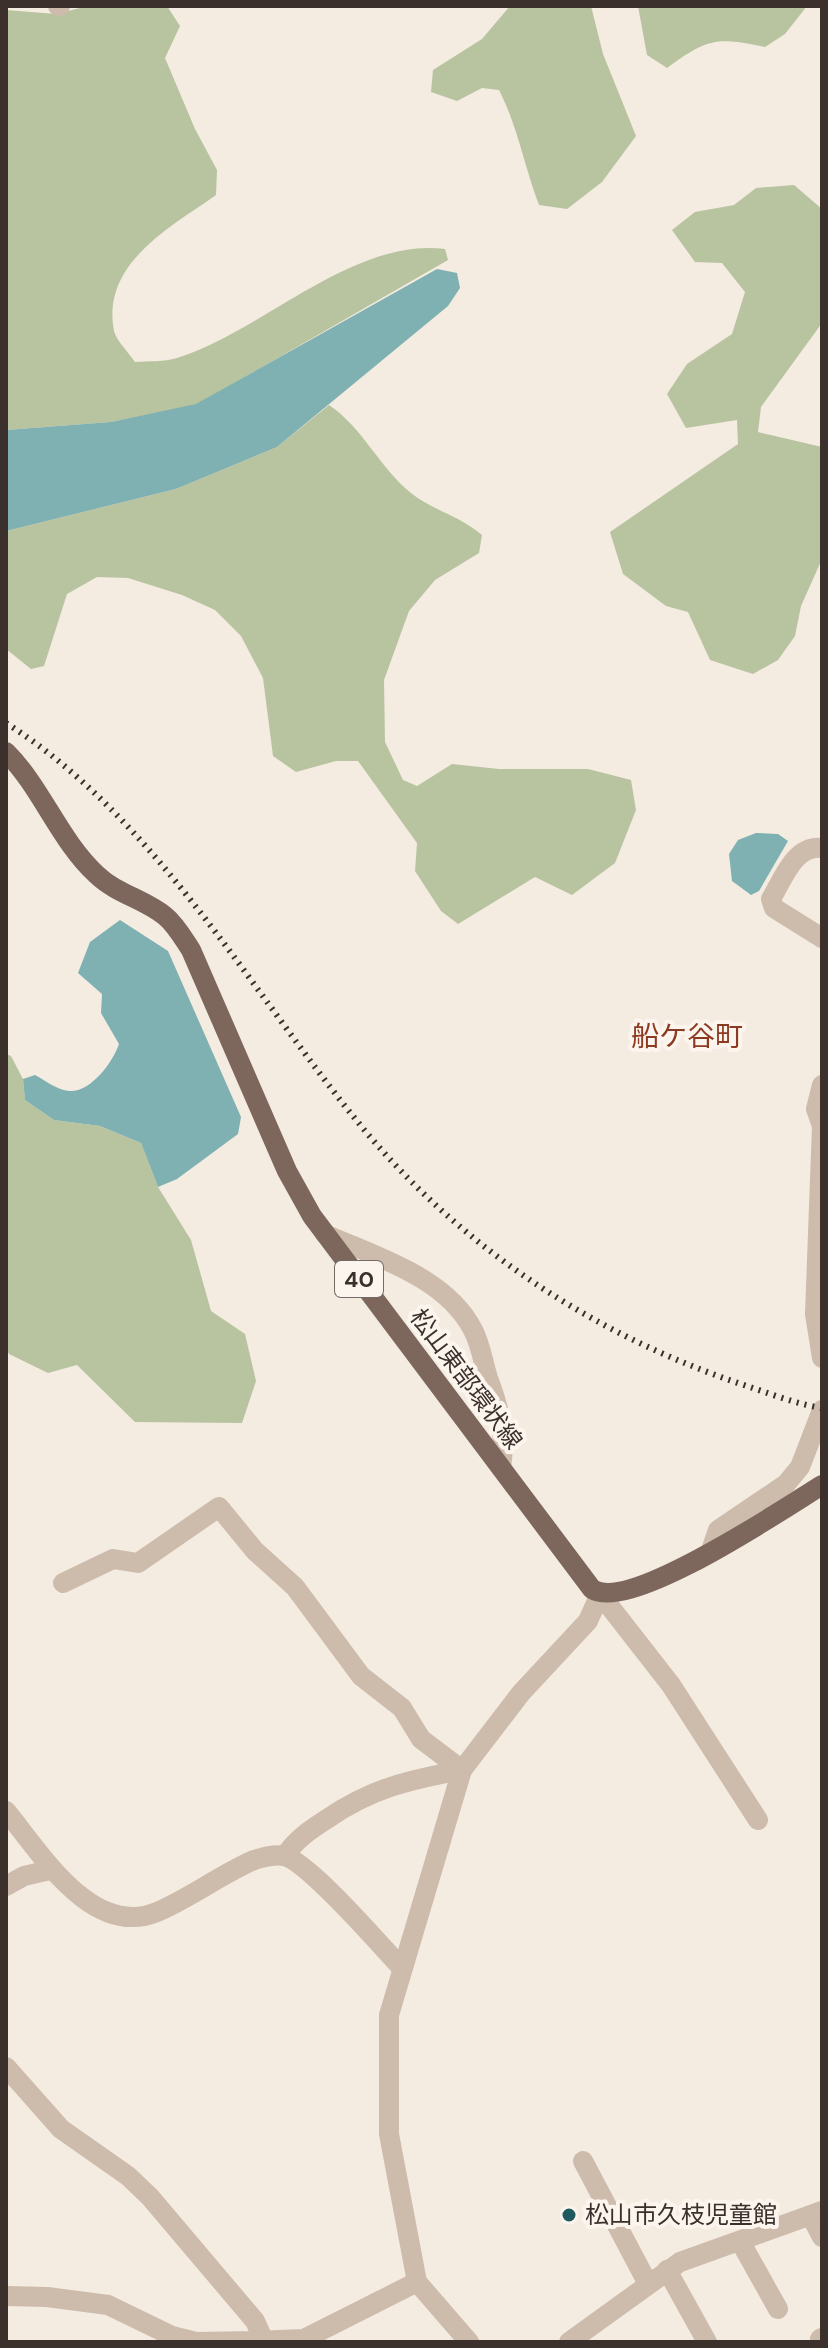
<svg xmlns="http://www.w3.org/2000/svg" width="828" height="2348" font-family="'DM Sans','Noto Sans JP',sans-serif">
	<rect width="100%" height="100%" fill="#f4ebe1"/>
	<!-- green -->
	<g fill="#b8c4a0">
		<path d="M88,6H167L180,26L165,58L195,129L217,170L216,195C171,227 101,263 114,331C116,340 129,353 135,362C148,361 164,362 177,358C260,333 353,237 445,249L448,260L196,405L111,422L6,430V10L56,14Z"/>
		<path d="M510,6H591L603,54L636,136L602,182L567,209L539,205C524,166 518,127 499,90L482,88L457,101L431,92L433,70L482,39Z"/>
		<path d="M638,6H807L785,34L765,47C717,37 708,38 667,68L647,55Z"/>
		<path d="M794,185L822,209V323L761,407L758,432L822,447V559L801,606L795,636L778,660L753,674L710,660L688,612L666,606L623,574L610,532L738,444L737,420L686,428L667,394L687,364L732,334L745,292L722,263L695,262L672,230L695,212L734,205L756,188Z"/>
		<path d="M329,405C363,428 379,467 411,493C432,510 460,516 482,535L479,553L435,580L409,611L384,680L385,742L403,780L417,786L452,764L499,769H588L631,780L636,810L615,863L572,895L535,877L458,924L441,911L415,871L417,843L358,761H336L296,772L273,756L263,678L241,636L215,610L182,595L128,578L97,577L67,594L44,666L31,669L6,649V531L176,489L277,447Z"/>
		<path d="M6,1054L11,1056L23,1079L25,1100L54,1120L100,1126L141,1143L158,1187L191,1240L211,1311L245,1334L256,1381L242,1423L135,1422L77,1365L48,1373L9,1354L6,1347Z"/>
	</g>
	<!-- water -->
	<g fill="#7fb0b2">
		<path d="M437,269L457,273L460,288L448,306L277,447L176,489L6,531V430L111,422L196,404Z"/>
		<path d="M756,833L778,834L788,841L759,891L751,895L732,881L729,854L738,840Z"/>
		<path d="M120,920L168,951L241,1117L238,1134L177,1179L158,1187L141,1143L100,1126L54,1120L25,1100L23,1079L35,1075C44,1080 59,1091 70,1091C91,1092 113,1062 119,1044L101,1013L102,994L78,973L90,942Z"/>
	</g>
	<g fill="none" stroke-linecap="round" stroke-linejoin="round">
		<!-- minor -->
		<g stroke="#cdbbac" stroke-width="20">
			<path d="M58,6H60"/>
			<path d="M822,848C795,844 783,879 771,899L774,908L822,938"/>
			<path d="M822,1085L816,1109L822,1126"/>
			<path d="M822,1126L815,1314L822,1358"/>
			<path d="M325,1234C376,1257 446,1277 473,1330C481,1345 483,1362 488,1378C500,1410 506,1434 501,1468"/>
			<path d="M710,1553L718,1530L786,1484L800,1467L822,1410"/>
			<path d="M63,1583L113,1559L138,1563L219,1507L255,1551L295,1587L361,1676L402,1708L421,1739L462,1770"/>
			<path d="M6,1811C40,1852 92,1939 157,1912C190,1898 220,1875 254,1860C264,1857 274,1854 284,1856C309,1862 380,1945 401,1967"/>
			<path d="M285,1856C296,1839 310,1830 327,1819C372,1788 409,1780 462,1770"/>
			<path d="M6,1886L24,1876L50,1870"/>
			<path d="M6,2067L61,2129L128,2176L150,2197L255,2321L264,2341"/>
			<path d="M583,2161L647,2282"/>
			<path d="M811,2216L822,2237"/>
			<path d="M740,2241L778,2309"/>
			<path d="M667,2270L707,2342"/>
			<path d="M6,2296L47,2297L108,2305L172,2336L196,2342L256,2341L304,2339L417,2282"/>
			<path d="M820,2339L822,2338"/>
			<path d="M469,2342L417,2282L389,2134V2015L462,1770L521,1693L588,1621L600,1594L671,1685L758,1820"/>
			<path d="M569,2342L680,2262L822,2211"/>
		</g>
		<!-- major -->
		<path stroke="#7d675c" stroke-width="20" d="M6,752C42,788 59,840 97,875C117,894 144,899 165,916C176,925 183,938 191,950L287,1171L312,1216L592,1589C630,1613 783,1509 822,1485"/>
		<!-- rail -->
		<path stroke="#3b302b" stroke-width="6" stroke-dasharray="2 6" stroke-linecap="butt" d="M6,723C154,817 248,987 357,1121C458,1246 594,1336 747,1386C771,1394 796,1404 822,1408"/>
	</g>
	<!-- markers -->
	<circle fill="#1f5a5e" stroke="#fbf5ee" stroke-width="3" cx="569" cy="2215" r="8"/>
	<g text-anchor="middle" stroke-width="8" stroke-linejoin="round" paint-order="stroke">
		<!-- shield labels -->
		<rect fill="#fbf5ee" stroke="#756b66" stroke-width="2" x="335" y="1261" width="48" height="36" rx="6"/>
		<g font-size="22" font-weight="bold" fill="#3b302b">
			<text x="359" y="1287">40</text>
		</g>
		<!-- street labels -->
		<g font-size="24" fill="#3b302b" stroke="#fbf5ee">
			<text transform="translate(466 1379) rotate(53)" y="8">松山東部環状線</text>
		</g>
		<!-- poi labels -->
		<g font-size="24" fill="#3b302b" stroke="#fbf5ee" text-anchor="start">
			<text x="585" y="2223">松山市久枝児童館</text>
		</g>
		<!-- quarter labels -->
		<g font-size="28" fill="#8c3b22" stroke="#fbf5ee">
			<text x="687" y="1046">船ケ谷町</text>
		</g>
	</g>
	<!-- border -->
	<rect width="828" height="2348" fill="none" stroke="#3b302b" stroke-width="16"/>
</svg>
